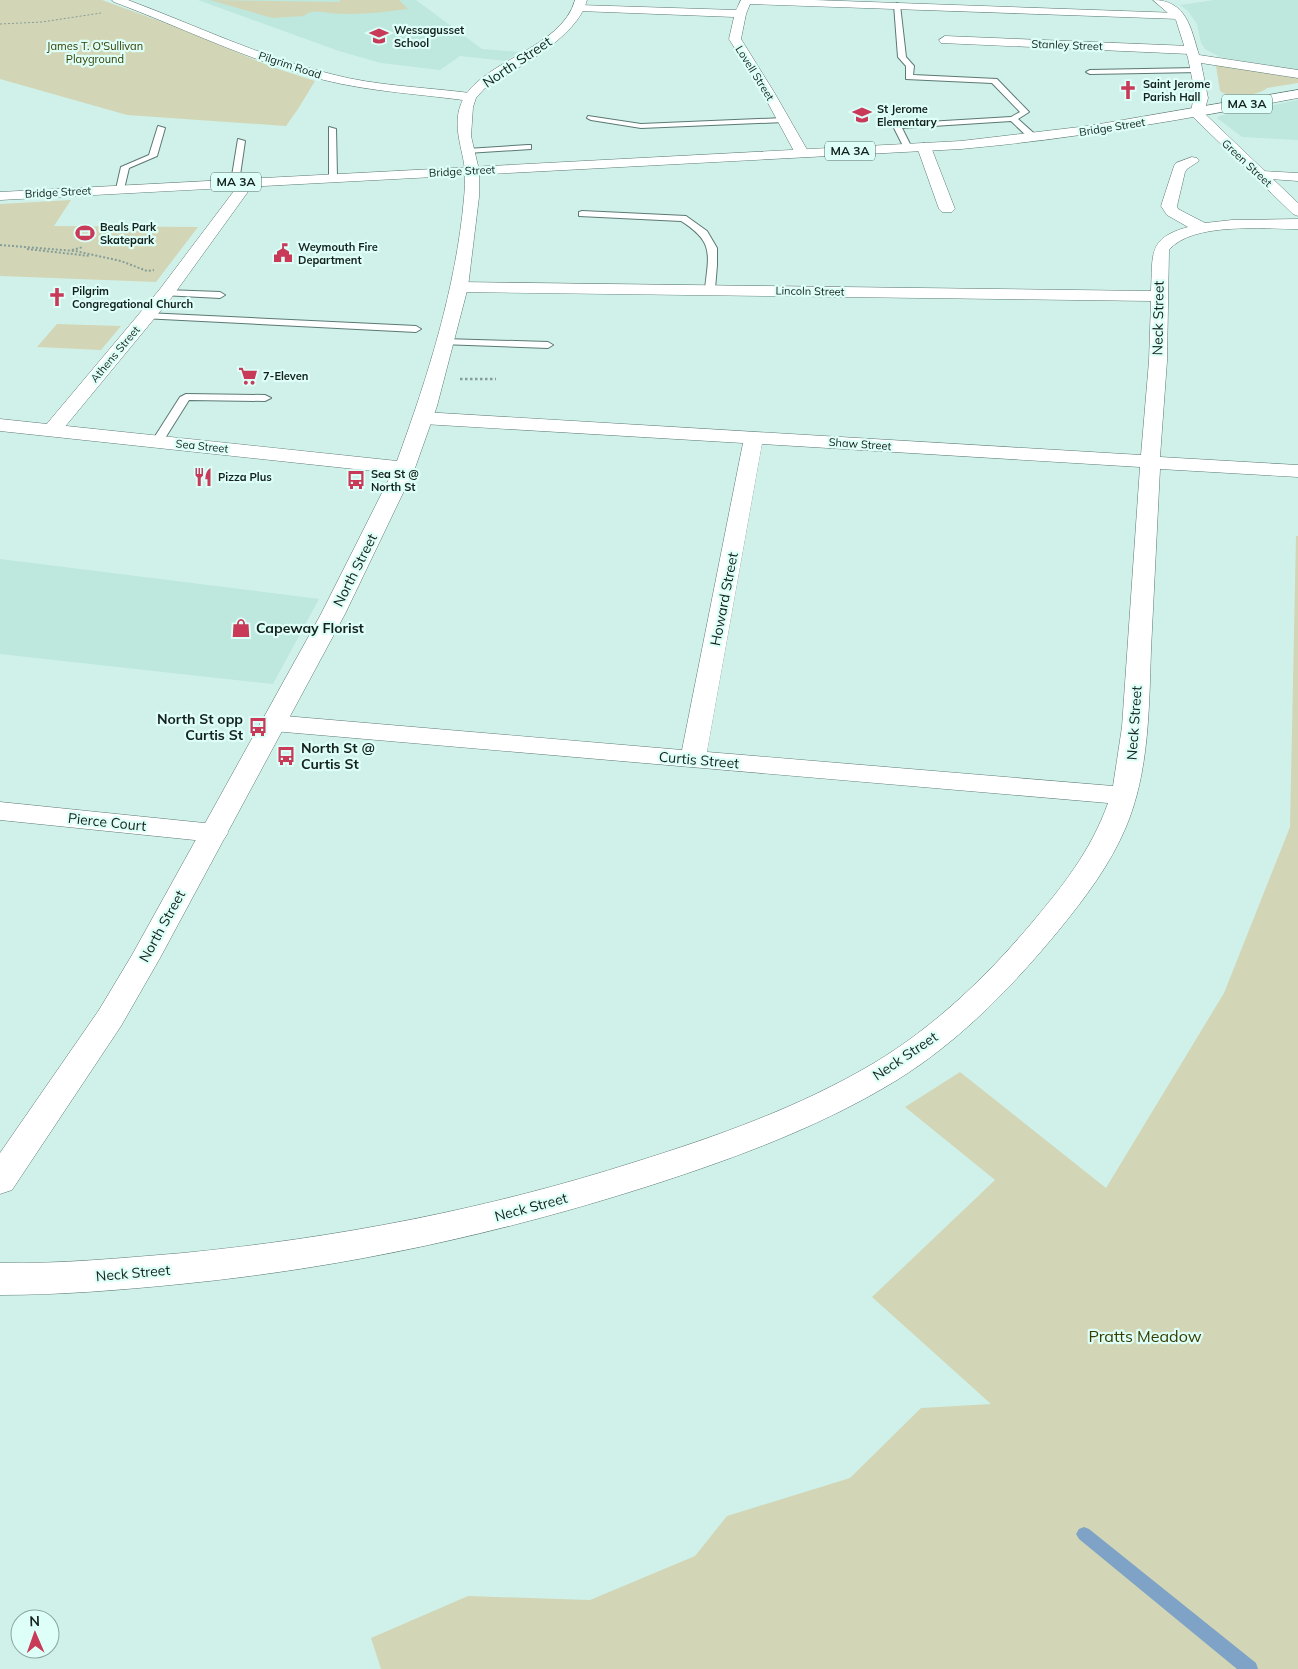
<svg xmlns="http://www.w3.org/2000/svg" width="1298" height="1669" font-family="Mulish,sans-serif">
	<rect width="100%" height="100%" fill="#d0f1ea"/>
	<!-- built -->
	<g fill="#bee7de">
		<path d="M198,0H416L482,49L519,52L506,61L460,56L440,70L381,63L339,51Z"/>
		<path d="M1214,0H1298V71L1220,57L1205,49L1201,43L1197,24L1188,11L1180,5Z"/>
		<path d="M1298,100V140L1242,137L1217,118L1219,116Z"/>
		<path d="M0,559L319,599L273,684L0,654Z"/>
	</g>
	<!-- green -->
	<g fill="#d2d6b6">
		<path d="M0,0H102L184,30L272,67L315,81L298,109L286,126L127,115L0,79Z"/>
		<path d="M210,0L339,2L340,0H399L408,9C382,12 356,16 330,13C321,12 311,9 304,16L272,18Z"/>
		<path d="M1218,65L1298,77V83L1267,88C1258,96 1230,99 1220,91L1216,66Z"/>
		<path d="M71,200L54,226L198,227L156,282L0,276V204Z"/>
		<path d="M57,324L121,326L101,350L37,347Z"/>
		<path d="M1296,536H1298V1669H381L371,1638L468,1596L590,1600L695,1556L727,1516L850,1478L921,1408L991,1404L872,1297L995,1180L905,1107L960,1072L1106,1188L1224,993L1290,827Z"/>
	</g>
	<g fill="none" stroke-linecap="round" stroke-linejoin="round">
		<!-- stream -->
		<path fill="#7ea3c6" fill-rule="evenodd" d="M1084,1527L1089,1529L1256,1663L1258,1669H1237L1079,1539L1076,1534L1079,1529Z"/>
		<!-- lane casing -->
		<g stroke="#5b7973" stroke-width="2">
			<g id="lane">
				<path d="M897,3L900,5L906,57L914,66L913,75L997,79L1029,112L1018,119L1037,136V140H1031L1011,121L902,128L912,148L905,150L893,126L894,124L1011,117L1020,112L992,83L906,79V66L898,57L894,5Z"/>
				<path d="M1197,68H1200V72L1090,74L1086,72L1090,70Z"/>
				<path d="M588,116L641,124L784,118L788,120L784,122L641,128L591,120L587,118Z"/>
				<path d="M158,126L165,128L157,156L129,168L124,189L117,191L116,189L121,167L149,155Z"/>
				<path d="M329,127L336,129L337,177L333,180L329,177Z"/>
				<path d="M238,139L245,141L239,182L235,185L231,182Z"/>
				<path d="M528,145H531V149L467,153L463,151L467,149Z"/>
				<path d="M582,211L686,216L707,231L717,248V265L715,289L710,292L705,289C709,253 714,242 681,221L579,216V212Z"/>
				<path d="M166,290L220,292L225,295L220,298L162,295V291Z"/>
				<path d="M146,313L416,326L421,329L416,332L142,318V314Z"/>
				<path d="M444,339L548,342L553,345L548,348L440,344L439,342Z"/>
				<path d="M186,394L265,395L271,398L265,401L189,400L162,443H154L152,441L180,397Z"/>
			</g>
		</g>
		<!-- street casing -->
		<g stroke="#5b7973" stroke-width="1">
			<g id="street">
				<path d="M112,0H128C195,25 261,57 331,74C376,86 424,87 470,93L476,97L470,101C421,94 372,92 324,80C252,62 183,28 114,2Z"/>
				<path d="M741,0H814L1179,13L1185,16L1179,19L750,4L746,14L741,39L774,92L809,153L807,156H797L795,153L762,92L729,39L734,17L579,11L573,8L579,5L736,10Z"/>
				<path d="M945,36L1190,46L1196,50L1190,54L941,43L939,40Z"/>
				<path d="M924,143L931,147L955,209L952,212H942L939,209L917,147Z"/>
				<path d="M1192,157L1197,158L1199,161L1187,169L1185,172L1177,206L1178,209L1205,223L1232,220L1298,219V229C1263,229 1192,222 1169,250L1167,361L1160,457L1298,465V477L1160,469C1157,529 1154,589 1151,650C1149,710 1149,772 1126,827C1110,865 1085,898 1059,930C1012,987 960,1041 897,1080C822,1126 738,1157 655,1184C500,1234 343,1268 181,1284C121,1290 60,1295 0,1295V1263C61,1264 122,1258 183,1253C337,1238 488,1209 635,1162C718,1136 800,1107 874,1063C934,1027 986,977 1030,925C1062,887 1091,851 1108,803L273,731L264,728L260,723L264,718L273,715L682,750L743,443L423,424L416,422L413,418L416,414L423,412L1141,455L1149,361L1151,301L460,292L454,291L452,287L454,283L460,282L1151,291C1153,255 1147,238 1188,227L1167,215L1161,206L1174,166L1176,163ZM762,444L1140,467L1122,727L1113,786L707,752Z"/>
				<path d="M1261,171L1298,173V181L1256,178L1254,175L1256,172Z"/>
				<path d="M248,178L253,179L255,182L172,297L59,434L52,436L45,434L42,430L45,426L160,289L243,179Z"/>
				<path d="M0,802L214,824L224,827L228,833L224,839L214,842L0,820Z"/>
			</g>
		</g>
		<!-- secondary casing -->
		<g stroke="#5b7973" stroke-width="1">
			<g id="secondary">
				<path d="M575,0H587C577,39 515,68 484,89L476,98L473,107L471,136L479,170V197L468,287L437,406L415,468L345,614L160,958L121,1026L12,1190L0,1194V1153L99,1010L132,955L321,614L392,473L0,431V419L397,461C428,376 456,288 464,198C465,189 465,180 465,171C463,149 452,127 461,104C477,61 562,50 575,0Z"/>
				<path d="M1153,0C1187,0 1191,29 1199,55L1298,70V78L1201,63L1208,98L1204,113L1298,203V216L1293,214L1190,114L1194,98V88L1188,58L1176,20Z"/>
			</g>
		</g>
		<!-- primary casing -->
		<g stroke="#5b7973" stroke-width="1">
			<path id="primary" d="M1298,90V98C1186,119 1074,139 961,149L0,200V192L961,141L1088,126Z"/>
		</g>
		<!-- path-far2 -->
		<path stroke="#869e99" stroke-width="1" stroke-dasharray="2 2" stroke-linecap="butt" d="M0,24L42,22L101,13"/>
		<!-- path-far1 -->
		<g stroke="#869e99" stroke-width="2" stroke-dasharray="2 2" stroke-linecap="butt">
			<path d="M0,245L75,251L121,261L147,271L154,270"/>
			<path d="M27,249L90,256"/>
			<path d="M72,250L83,247"/>
		</g>
		<!-- path -->
		<path stroke="#869e99" stroke-width="2.5" stroke-dasharray="2.5 2.5" stroke-linecap="butt" d="M460,379H496"/>
		<!-- lane -->
		<use href="#lane" fill="#fff" fill-rule="evenodd"/>
		<!-- street -->
		<use href="#street" fill="#fff" fill-rule="evenodd"/>
		<!-- secondary -->
		<use href="#secondary" fill="#fff" fill-rule="evenodd"/>
		<!-- primary -->
		<use href="#primary" fill="#fff" fill-rule="evenodd"/>
	</g>
	<!-- icons -->
	<defs>
		<g id="school-bare" transform="scale(1.5)"><path d="M0-5L7-2L0 1L-7-2ZM-4 1L0 2.5L4 1V4Q0 6-4 4Z" fill="#c93958" stroke="#ddfff7" stroke-width="2.5" paint-order="stroke"/></g>
		<g id="church-bare" transform="scale(1.5)"><path d="M-1.2-6h2.4v3.5h3.3v2.4h-3.3V6h-2.4V-.1h-3.3v-2.4h3.3Z" fill="#c93958" stroke="#ddfff7" stroke-width="2.5" paint-order="stroke"/></g>
		<g id="stadium-bare" transform="scale(1.5)"><path d="M0-5a6.5 5 0 1 0 0 10a6.5 5 0 1 0 0-10ZM-3.5-1.8h7v3.6h-7Z" fill="#c93958" stroke="#ddfff7" stroke-width="2.5" paint-order="stroke"/></g>
		<g id="civic-bare" transform="scale(1.5)"><path d="M-.6-6.5H3V-4.5H.6V-3L4-1V1h2V6H-6V1h2V-1L-.6-3ZM-1.2 2.5V6h2.4V2.5Z" fill="#c93958" stroke="#ddfff7" stroke-width="2.5" paint-order="stroke"/></g>
		<g id="supermarket-bare" transform="scale(1.5)"><path d="M-6-5.5h2.5l.6 2H6L4.5 2H-2.5L-4.4-4H-6ZM-1.5 3.2a1.3 1.3 0 1 0 .1 0ZM3 3.2a1.3 1.3 0 1 0 .1 0Z" fill="#c93958" stroke="#ddfff7" stroke-width="2.5" paint-order="stroke"/></g>
		<g id="restaurant-bare" transform="scale(1.5)"><path d="M-5-6h1v4h1v-4h1v4h1v-4h1v5L-1.5 .5V6h-2V.5L-5-1ZM5-6V6H3V1.5H1.5Q1.5-4 5-6Z" fill="#c93958" stroke="#ddfff7" stroke-width="2.5" paint-order="stroke"/></g>
		<g id="bus-bare" transform="scale(1.5)"><path d="M-5-6H5V4H4V6H2V4H-2V6H-4V4H-5ZM-3.5-4V0h7V-4ZM-3.5 1.2v1.5H-2V1.2ZM2 1.2v1.5H3.5V1.2Z" fill="#c93958" stroke="#ddfff7" stroke-width="2.5" paint-order="stroke"/></g>
		<g id="shop-bare" transform="scale(1.5)"><path d="M-5-2.5h2.3a2.7 3.5 0 0 1 5.4 0H5L5.5 6h-11ZM-1.5-2.5h3a1.5 2.3 0 0 0-3 0Z" fill="#c93958" stroke="#ddfff7" stroke-width="2.5" paint-order="stroke"/></g>
	</defs>
	<g fill-rule="evenodd">
		<use href="#school-bare" x="379" y="36"/>
		<use href="#church-bare" x="1128" y="90"/>
		<use href="#school-bare" x="862" y="115"/>
		<use href="#stadium-bare" x="85" y="233"/>
		<use href="#civic-bare" x="283" y="253"/>
		<use href="#church-bare" x="57" y="297"/>
		<use href="#supermarket-bare" x="248" y="376"/>
		<use href="#restaurant-bare" x="203" y="477"/>
		<use href="#bus-bare" x="356" y="480"/>
		<use href="#shop-bare" x="241" y="628"/>
		<use href="#bus-bare" x="258" y="727"/>
		<use href="#bus-bare" x="286" y="756"/>
	</g>
	<g text-anchor="middle" stroke-width="4.5" stroke-linejoin="round" paint-order="stroke">
		<!-- far-poi labels -->
		<g font-size="11" font-weight="bold" fill="#15211e" stroke="#ddfff7" text-anchor="start">
			<text x="394" y="34">Wessagusset<tspan x="394" dy="13">School</tspan></text>
			<text x="1143" y="88">Saint Jerome<tspan x="1143" dy="13">Parish Hall</tspan></text>
			<text x="877" y="113">St Jerome<tspan x="877" dy="13">Elementary</tspan></text>
			<text x="100" y="231">Beals Park<tspan x="100" dy="13">Skatepark</tspan></text>
			<text x="298" y="251">Weymouth Fire<tspan x="298" dy="13">Department</tspan></text>
			<text x="72" y="295">Pilgrim<tspan x="72" dy="13">Congregational Church</tspan></text>
			<text x="263" y="380">7-Eleven</text>
			<text x="371" y="478">Sea St @<tspan x="371" dy="13">North St</tspan></text>
			<text x="218" y="481">Pizza Plus</text>
		</g>
		<!-- far-street labels -->
		<g font-size="11" fill="#15211e" stroke="#ddfff7">
			<text transform="translate(1067 45) rotate(2)" y="4">Stanley Street</text>
			<text transform="translate(290 65) rotate(18)" y="4">Pilgrim Road</text>
			<text transform="translate(755 73) rotate(58)" y="4">Lovell Street</text>
			<text transform="translate(1112 127) rotate(-9)" y="4">Bridge Street</text>
			<text transform="translate(1247 163) rotate(43)" y="4">Green Street</text>
			<text transform="translate(462 171) rotate(-3)" y="4">Bridge Street</text>
			<text transform="translate(58 192) rotate(-3)" y="4">Bridge Street</text>
			<text transform="translate(810 291) rotate(1)" y="4">Lincoln Street</text>
			<text transform="translate(115 354) rotate(-50)" y="4">Athens Street</text>
			<text transform="translate(860 444) rotate(4)" y="4">Shaw Street</text>
			<text transform="translate(202 446) rotate(6)" y="4">Sea Street</text>
		</g>
		<!-- far-park labels -->
		<g font-size="11" fill="#393c00" stroke="#ddfff7">
			<text x="95" y="50">James T. O'Sullivan<tspan x="95" dy="13">Playground</tspan></text>
		</g>
		<!-- shield labels -->
		<g fill="#ddfff7" stroke="#51645f" stroke-width="1">
			<rect x="1222" y="94.5" width="50" height="19" rx="4"/>
			<rect x="825" y="141.5" width="50" height="19" rx="4"/>
			<rect x="211" y="172.5" width="50" height="19" rx="4"/>
		</g>
		<g font-size="12" font-weight="bold" fill="#15211e">
			<text x="1247" y="108">MA 3A</text>
			<text x="850" y="155">MA 3A</text>
			<text x="236" y="186">MA 3A</text>
		</g>
		<!-- street labels -->
		<g font-size="14" fill="#15211e" stroke="#ddfff7">
			<text transform="translate(517 62) rotate(-34)" y="5">North Street</text>
			<text transform="translate(1158 318) rotate(-89)" y="5">Neck Street</text>
			<text transform="translate(355 570) rotate(-63)" y="5">North Street</text>
			<text transform="translate(724 599) rotate(-79)" y="5">Howard Street</text>
			<text transform="translate(1134 723) rotate(-86)" y="5">Neck Street</text>
			<text transform="translate(699 760) rotate(5)" y="5">Curtis Street</text>
			<text transform="translate(107 822) rotate(6)" y="5">Pierce Court</text>
			<text transform="translate(162 926) rotate(-61)" y="5">North Street</text>
			<text transform="translate(905 1056) rotate(-34)" y="5">Neck Street</text>
			<text transform="translate(531 1207) rotate(-15)" y="5">Neck Street</text>
			<text transform="translate(133 1273) rotate(-5)" y="5">Neck Street</text>
		</g>
		<!-- poi labels -->
		<g font-size="14" font-weight="bold" fill="#15211e" stroke="#ddfff7" text-anchor="start">
			<text x="256" y="633">Capeway Florist</text>
			<text x="243" y="724" text-anchor="end">North St opp<tspan x="243" dy="16">Curtis St</tspan></text>
			<text x="301" y="753">North St @<tspan x="301" dy="16">Curtis St</tspan></text>
		</g>
		<!-- near-park labels -->
		<g font-size="16" fill="#393c00" stroke="#ddfff7">
			<text x="1145" y="1342">Pratts Meadow</text>
		</g>
	</g>
	<!-- north arrow -->
	<g transform="translate(35 1634) rotate(358)"><circle r="24" fill="#ddfff7" stroke="#8da6a0"/>
	<path d="M0-4L9 19L0 12L-9 19Z" fill="#c93958"/>
	<text y="-8" font-size="14" font-weight="bold" text-anchor="middle" fill="#15211e">N</text>
	</g>
</svg>
